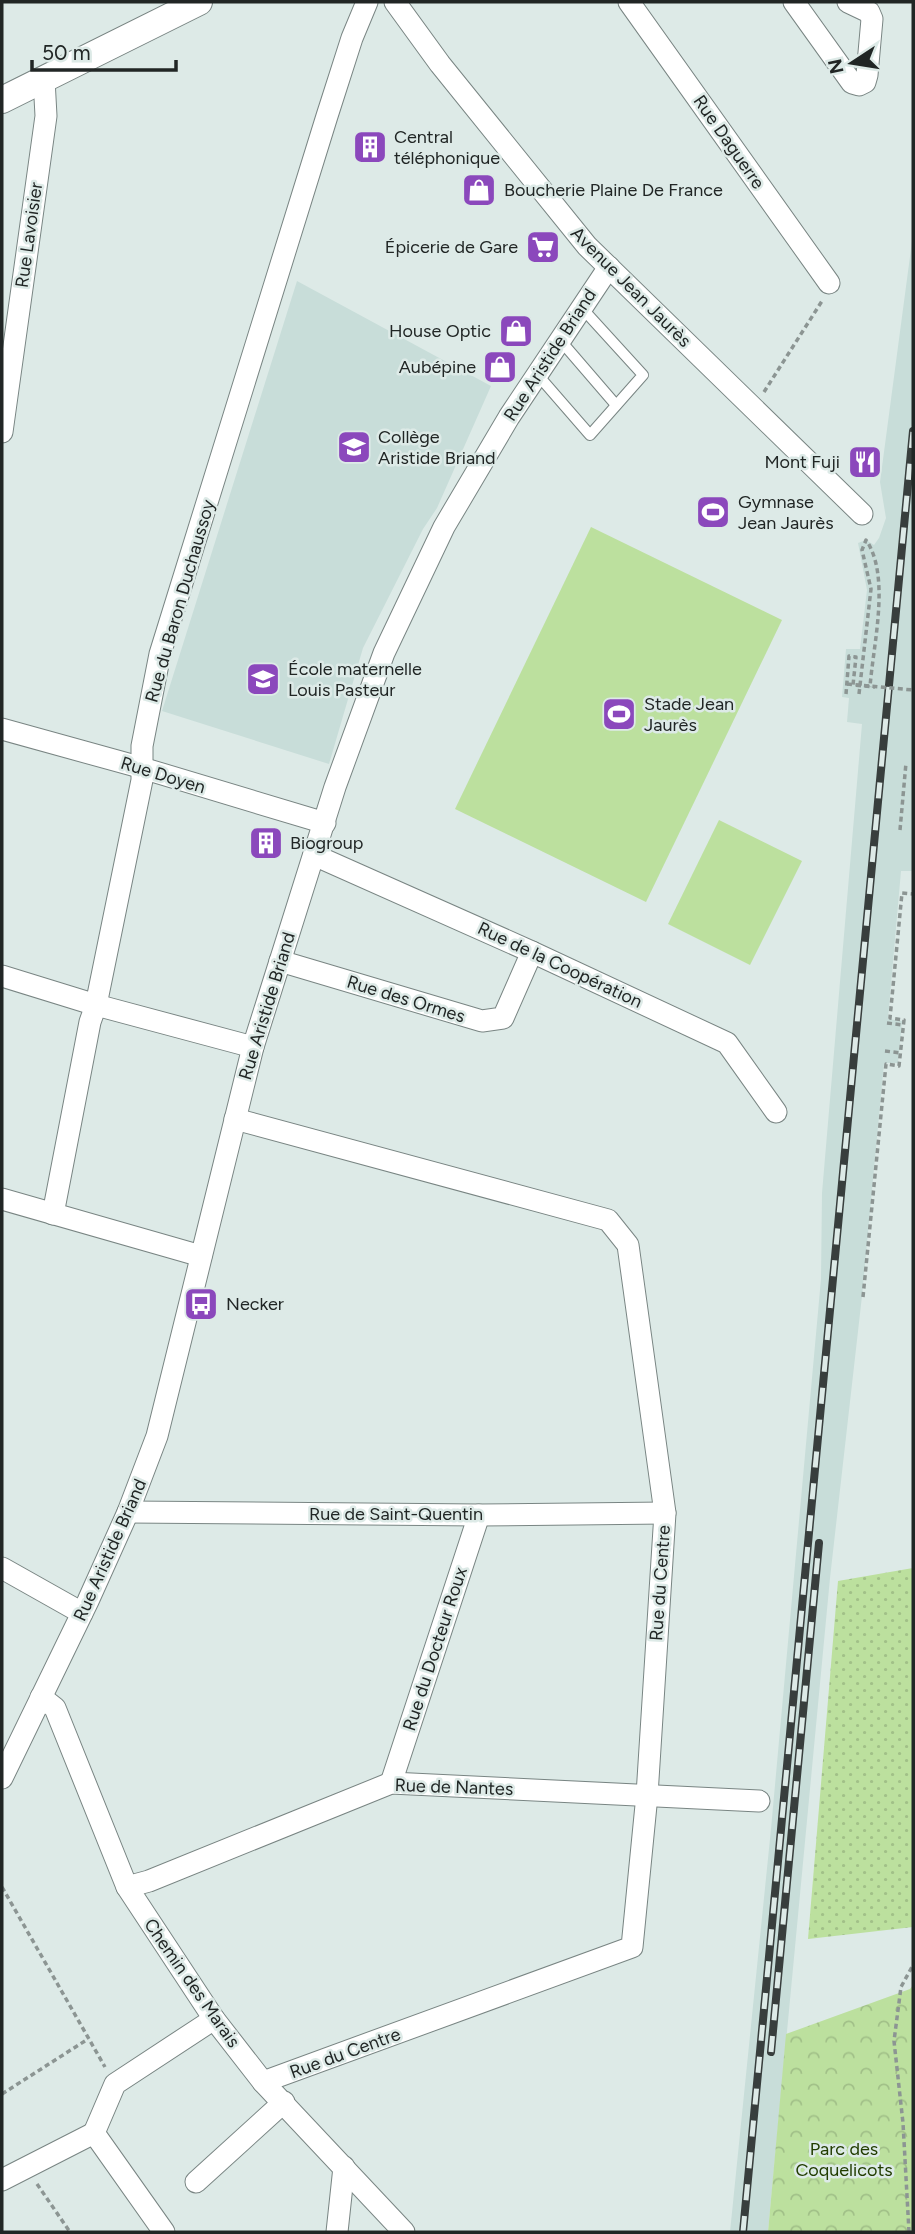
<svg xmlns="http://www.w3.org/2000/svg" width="915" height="2234" font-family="Figtree,sans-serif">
	<defs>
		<pattern id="park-crowns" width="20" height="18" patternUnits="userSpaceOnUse" patternTransform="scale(1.75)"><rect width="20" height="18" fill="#bce09e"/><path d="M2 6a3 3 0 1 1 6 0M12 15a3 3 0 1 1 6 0" fill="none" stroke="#a1c088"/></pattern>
		<pattern id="garden-dots" width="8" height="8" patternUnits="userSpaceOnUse" patternTransform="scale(1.75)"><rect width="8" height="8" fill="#bce09e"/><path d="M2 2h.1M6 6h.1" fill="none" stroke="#a1c088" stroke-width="1.8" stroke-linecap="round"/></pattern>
	</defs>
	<rect width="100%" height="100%" fill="#ddeae7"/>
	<!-- built -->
	<g fill="#c8ddd9">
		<path d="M913,234V871H901L888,1019L902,1021L898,1063H884L862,1296L830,1578L768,2232H730L771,1829L821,1279L822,1193L862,724L847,722L849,698L842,697L846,649H860L867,590L858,543L866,540L874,545L879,538L886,518L880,482Z"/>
		<path d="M297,281L491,386L437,508L423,529L363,648L329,764L162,711Z"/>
	</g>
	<!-- grass -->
	<g fill="#bce09e">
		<path d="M591,527L782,620L646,902L455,809Z"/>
		<path d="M719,820L802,861L750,965L668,924Z"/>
	</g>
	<!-- park -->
	<path fill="url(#park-crowns)" d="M913,1985V2232H768L786,2034L910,1989Z"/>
	<!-- garden -->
	<path fill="url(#garden-dots)" d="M913,1568V1927L808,1939L838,1581Z"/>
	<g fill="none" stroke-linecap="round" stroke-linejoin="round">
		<!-- service casing -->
		<g stroke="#798583" stroke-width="12">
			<g id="service">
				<path d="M560,340L616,405"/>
				<path d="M537,374L590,435L643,375L581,307"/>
			</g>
		</g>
		<!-- minor casing -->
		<g stroke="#798583" stroke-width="23">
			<g id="minor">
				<path d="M395,2L440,64L587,246L862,514"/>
				<path d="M629,2L829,283"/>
				<path d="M794,2L852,83L859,85L865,82L867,75L872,19L869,12L848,2"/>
				<path d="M2,432L46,116L44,79"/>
				<path d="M2,729L132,765L325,823"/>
				<path d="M314,855L532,952L727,1043L776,1112"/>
				<path d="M280,961L482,1021L503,1018L532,952"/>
				<path d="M2,976L96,1005L253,1047"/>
				<path d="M235,1119L608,1220L628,1245L665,1513L647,1795L632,1947L263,2082"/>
				<path d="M2,1199L201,1256"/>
				<path d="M53,1214L90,1022L96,1005L142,780V746L160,654L327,116L352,38L367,2"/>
				<path d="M128,1512L479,1515L665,1513"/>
				<path d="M2,1568L82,1613"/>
				<path d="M41,1697L55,1708L127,1887L214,2019L263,2082L404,2232"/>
				<path d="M2,1778L88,1601L128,1512L157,1436L253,1047L335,787L384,653L444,527L509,417L609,267"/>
				<path d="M391,1783L479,1515"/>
				<path d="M127,1887L149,1881L391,1783L759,1801"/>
				<path d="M94,2133L115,2084L214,2019"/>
				<path d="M94,2133L164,2232"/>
				<path d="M2,2180L94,2133"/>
				<path d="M196,2182L284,2102"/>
				<path d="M337,2232L344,2167"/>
			</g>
		</g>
		<!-- tertiary casing -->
		<g stroke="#798583" stroke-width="28">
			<path id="tertiary" d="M2,100L199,2"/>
		</g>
		<!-- path -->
		<g stroke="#8c9593" stroke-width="3.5" stroke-dasharray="5 3.5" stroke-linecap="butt">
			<path d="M764,392L822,301"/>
			<path d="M846,694L849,656L856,657L853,685L875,687"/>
			<path d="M859,694L871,589L862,550L866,540C891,576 873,645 870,687"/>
			<path d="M900,830L906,763"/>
			<path d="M887,1023L903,1025"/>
			<path d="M885,1051L901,1053"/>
			<path d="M863,1297L886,1064L899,1066L904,1020L890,1018L902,893L913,894"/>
			<path d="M2,1887L105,2067"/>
			<path d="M2,2094L88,2039"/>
			<path d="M37,2184L70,2232"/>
			<path d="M909,2232L903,2123L894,2041L901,1987L913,1965"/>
		</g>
		<!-- service -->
		<use href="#service" stroke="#fff" stroke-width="10"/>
		<!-- minor -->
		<use href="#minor" stroke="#fff" stroke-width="21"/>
		<!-- tertiary -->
		<use href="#tertiary" stroke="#fff" stroke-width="26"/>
		<!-- rail casing -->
		<g stroke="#383e3d" stroke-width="8">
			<g id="rail">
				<path d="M771,2052L819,1543"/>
				<path d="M743,2232L913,431"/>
			</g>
		</g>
		<!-- rail -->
		<use href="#rail" stroke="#ddeae7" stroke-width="5" stroke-dasharray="16" stroke-linecap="butt"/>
		<!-- path-bridge -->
		<path stroke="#8c9593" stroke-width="3.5" stroke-dasharray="5 3.5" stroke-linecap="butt" d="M847,684L913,690"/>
	</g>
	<!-- icons -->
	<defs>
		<g id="building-square" transform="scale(1.75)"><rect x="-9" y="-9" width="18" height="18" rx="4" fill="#8b48bc" stroke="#ddeae7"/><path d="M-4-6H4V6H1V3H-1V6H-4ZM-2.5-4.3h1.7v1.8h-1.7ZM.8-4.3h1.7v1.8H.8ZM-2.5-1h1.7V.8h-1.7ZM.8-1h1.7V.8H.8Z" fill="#fff"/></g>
		<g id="shop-square" transform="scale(1.75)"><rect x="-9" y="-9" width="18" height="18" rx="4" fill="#8b48bc" stroke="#ddeae7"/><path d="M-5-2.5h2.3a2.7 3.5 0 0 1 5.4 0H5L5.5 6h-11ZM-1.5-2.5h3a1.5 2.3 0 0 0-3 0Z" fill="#fff"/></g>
		<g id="supermarket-square" transform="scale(1.75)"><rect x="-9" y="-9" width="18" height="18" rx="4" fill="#8b48bc" stroke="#ddeae7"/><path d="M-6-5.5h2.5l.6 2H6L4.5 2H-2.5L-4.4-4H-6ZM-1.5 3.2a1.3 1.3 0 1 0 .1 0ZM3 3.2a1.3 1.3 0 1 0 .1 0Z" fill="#fff"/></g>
		<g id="school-square" transform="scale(1.75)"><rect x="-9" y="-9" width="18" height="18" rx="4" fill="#8b48bc" stroke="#ddeae7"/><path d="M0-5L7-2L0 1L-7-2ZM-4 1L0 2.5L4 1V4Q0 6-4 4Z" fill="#fff"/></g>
		<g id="restaurant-square" transform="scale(1.75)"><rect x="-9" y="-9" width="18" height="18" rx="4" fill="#8b48bc" stroke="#ddeae7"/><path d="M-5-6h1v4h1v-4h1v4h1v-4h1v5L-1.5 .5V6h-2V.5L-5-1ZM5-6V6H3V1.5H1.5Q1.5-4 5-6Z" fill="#fff"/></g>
		<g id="stadium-square" transform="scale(1.75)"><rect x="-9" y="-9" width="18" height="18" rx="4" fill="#8b48bc" stroke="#ddeae7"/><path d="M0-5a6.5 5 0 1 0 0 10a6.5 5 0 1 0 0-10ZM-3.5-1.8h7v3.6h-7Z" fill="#fff"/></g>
		<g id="bus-square" transform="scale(1.75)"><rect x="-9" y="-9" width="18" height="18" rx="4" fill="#8b48bc" stroke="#ddeae7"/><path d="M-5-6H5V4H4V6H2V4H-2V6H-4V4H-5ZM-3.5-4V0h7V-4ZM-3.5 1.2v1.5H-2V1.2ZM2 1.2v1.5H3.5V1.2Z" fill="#fff"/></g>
	</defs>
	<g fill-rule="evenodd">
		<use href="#building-square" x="370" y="147"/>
		<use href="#shop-square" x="479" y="190"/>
		<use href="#supermarket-square" x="543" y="247"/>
		<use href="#shop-square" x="516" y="331"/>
		<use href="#shop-square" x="500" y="367"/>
		<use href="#school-square" x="354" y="447"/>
		<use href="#restaurant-square" x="865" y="462"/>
		<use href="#stadium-square" x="713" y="512"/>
		<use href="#school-square" x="263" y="679"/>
		<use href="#stadium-square" x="619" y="714"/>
		<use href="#building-square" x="266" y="843"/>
		<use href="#bus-square" x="201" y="1304"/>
	</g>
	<g text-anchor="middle" stroke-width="5" stroke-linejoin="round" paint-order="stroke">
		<!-- poi labels -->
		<g font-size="18" fill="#212625" stroke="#ddeae7" text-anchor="start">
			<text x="394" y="143">Central<tspan x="394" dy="21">téléphonique</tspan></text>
			<text x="504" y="196">Boucherie Plaine De France</text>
			<text x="518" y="253" text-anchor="end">Épicerie de Gare</text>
			<text x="491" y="337" text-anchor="end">House Optic</text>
			<text x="476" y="373" text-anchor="end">Aubépine</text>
			<text x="378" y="443">Collège<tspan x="378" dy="21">Aristide Briand</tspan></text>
			<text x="840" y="468" text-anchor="end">Mont Fuji</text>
			<text x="738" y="508">Gymnase<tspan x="738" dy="21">Jean Jaurès</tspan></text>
			<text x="288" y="675">École maternelle<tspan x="288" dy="21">Louis Pasteur</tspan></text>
			<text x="644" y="710">Stade Jean<tspan x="644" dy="21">Jaurès</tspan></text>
			<text x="290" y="849">Biogroup</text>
			<text x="226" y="1310">Necker</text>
		</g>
		<!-- street labels -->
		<g font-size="18" fill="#212625" stroke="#ddeae7">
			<text transform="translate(729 142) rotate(55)" y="6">Rue Daguerre</text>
			<text transform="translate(29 235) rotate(-82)" y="6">Rue Lavoisier</text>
			<text transform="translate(631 287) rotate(45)" y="6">Avenue Jean Jaurès</text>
			<text transform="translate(550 355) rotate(-57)" y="6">Rue Aristide Briand</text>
			<text transform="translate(180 601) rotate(-74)" y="6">Rue du Baron Duchaussoy</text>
			<text transform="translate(163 775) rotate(17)" y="6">Rue Doyen</text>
			<text transform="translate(560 965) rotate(25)" y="6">Rue de la Coopération</text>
			<text transform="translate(406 999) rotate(17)" y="6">Rue des Ormes</text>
			<text transform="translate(267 1006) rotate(-73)" y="6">Rue Aristide Briand</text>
			<text x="396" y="1520">Rue de Saint-Quentin</text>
			<text transform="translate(110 1550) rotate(-66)" y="6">Rue Aristide Briand</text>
			<text transform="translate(660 1583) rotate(-86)" y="6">Rue du Centre</text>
			<text transform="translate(435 1649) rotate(-72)" y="6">Rue du Docteur Roux</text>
			<text transform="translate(454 1787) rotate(2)" y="6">Rue de Nantes</text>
			<text transform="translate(192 1983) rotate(55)" y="6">Chemin des Marais</text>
			<text transform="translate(345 2053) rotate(-20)" y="6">Rue du Centre</text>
		</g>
		<!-- park labels -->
		<g font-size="18" fill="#223d00" stroke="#ddeae7">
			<text x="844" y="2155">Parc des<tspan x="844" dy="21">Coquelicots</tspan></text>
		</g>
	</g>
	<!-- border -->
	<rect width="915" height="2234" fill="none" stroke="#212625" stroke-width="7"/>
	<!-- north arrow -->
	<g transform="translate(852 63) rotate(258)" stroke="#ddeae7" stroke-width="5" paint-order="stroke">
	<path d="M0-5L12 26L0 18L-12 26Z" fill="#212625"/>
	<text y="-10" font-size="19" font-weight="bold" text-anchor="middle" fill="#212625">N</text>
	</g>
	<!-- scale -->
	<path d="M32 60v10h144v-10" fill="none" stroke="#212625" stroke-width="3.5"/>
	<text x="42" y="60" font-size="21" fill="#212625" stroke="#ddeae7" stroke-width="5" paint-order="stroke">50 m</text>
</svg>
